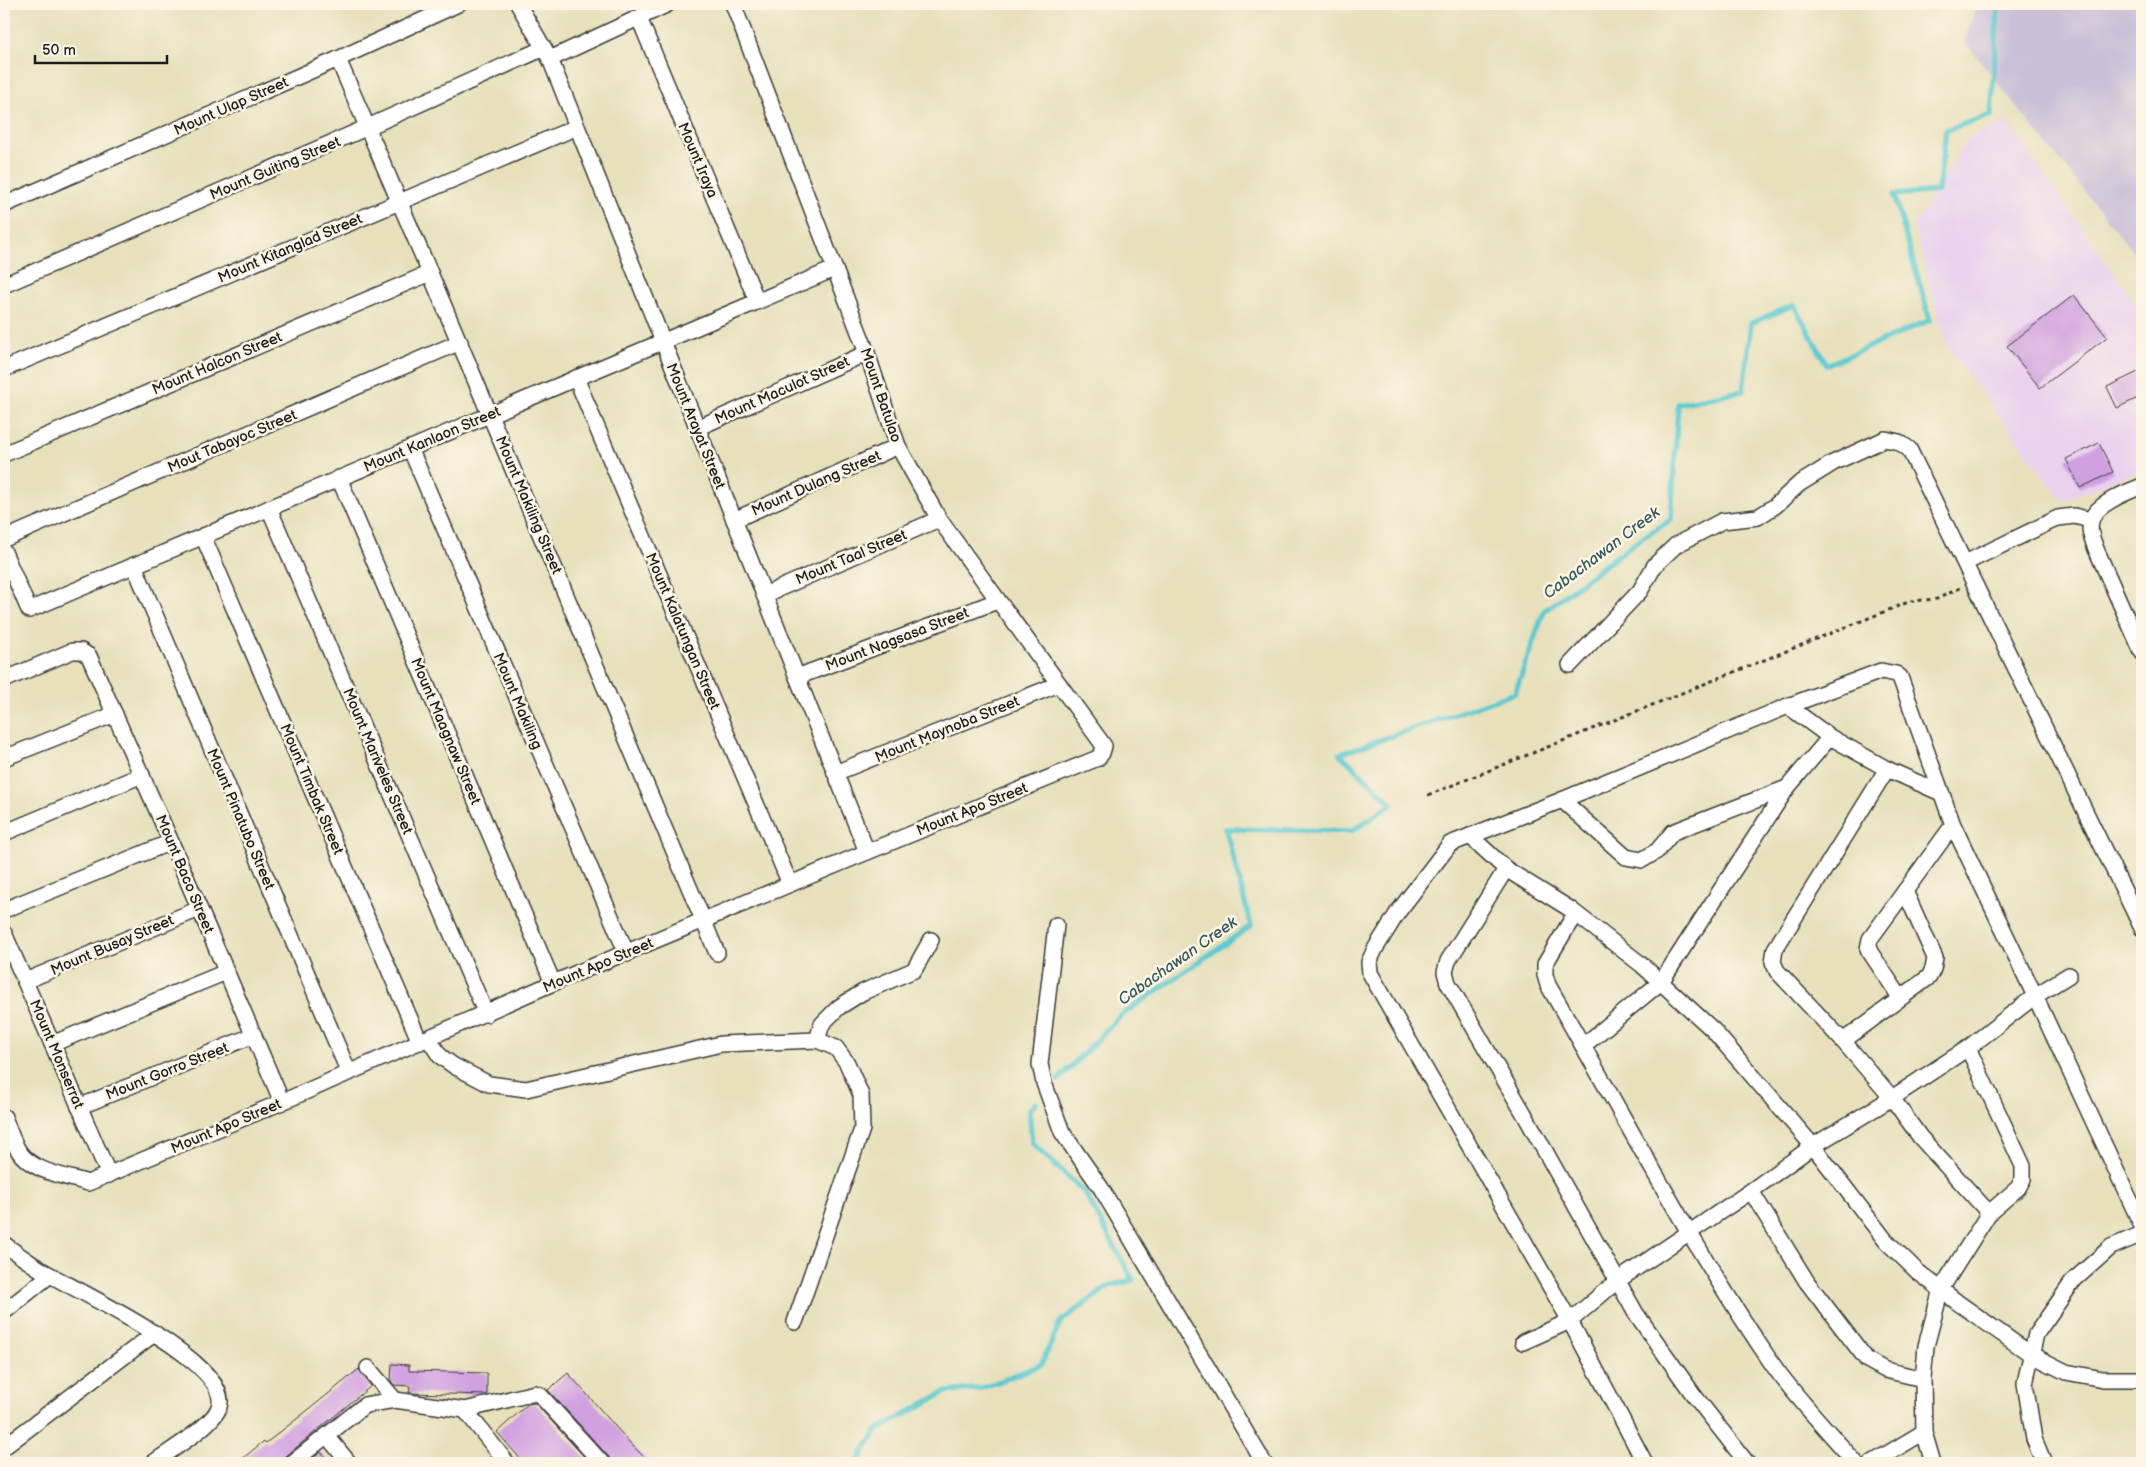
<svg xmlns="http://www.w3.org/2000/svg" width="2146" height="1467" font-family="'Balsamiq Sans',sans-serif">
	<rect width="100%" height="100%" fill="#fcf5e5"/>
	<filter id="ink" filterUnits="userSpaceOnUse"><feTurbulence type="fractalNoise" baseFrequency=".02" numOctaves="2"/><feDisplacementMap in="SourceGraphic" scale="10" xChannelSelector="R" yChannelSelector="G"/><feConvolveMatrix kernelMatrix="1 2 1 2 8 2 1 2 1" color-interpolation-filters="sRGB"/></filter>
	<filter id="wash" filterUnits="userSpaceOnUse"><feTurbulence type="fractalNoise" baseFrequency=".0096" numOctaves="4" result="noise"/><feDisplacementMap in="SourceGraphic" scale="20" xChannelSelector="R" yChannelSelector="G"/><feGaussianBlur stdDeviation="1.12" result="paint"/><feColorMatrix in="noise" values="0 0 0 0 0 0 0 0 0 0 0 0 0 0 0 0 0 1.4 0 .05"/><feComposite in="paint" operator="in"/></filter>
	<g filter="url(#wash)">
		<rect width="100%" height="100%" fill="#e7e0bb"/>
		<!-- built -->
		<path fill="#e9d2ed" d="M2007,121L2142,313V470L2062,501L1946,345L1914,225L1969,137Z"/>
		<!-- industrial -->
		<path fill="#c9bfd7" d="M1977,4H2142V263L1964,41Z"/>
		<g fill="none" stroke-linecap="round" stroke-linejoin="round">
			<!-- stream -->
			<g stroke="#5dcad0" stroke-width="5.5">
				<path d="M1058,1080L1120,1016L1251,926L1226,829L1352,831L1392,804L1340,754L1515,693L1544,611L1637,541L1671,520L1678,404L1743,391L1751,323L1794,305L1827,365L1930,320L1894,195L1938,191L1946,130L1991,115L1998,4"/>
				<path d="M857,1463L876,1431L945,1392L982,1388L1041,1365L1061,1321L1109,1286L1133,1280L1085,1193L1032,1143L1029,1110L1036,1103"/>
			</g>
		</g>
		<g id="blocks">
			<!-- building -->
			<g fill="#d1a0e1">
				<path d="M2074,295L2107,337L2040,388L2007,346Z"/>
				<path d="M2142,370V396L2117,408L2107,387Z"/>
				<path d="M2099,443L2113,472L2080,488L2066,459Z"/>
				<path d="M392,1364L409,1365V1371L487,1373V1395L409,1393L410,1386L394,1385L391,1381Z"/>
				<path d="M359,1369L371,1386L286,1456L283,1463H237L264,1441L266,1443L317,1403Z"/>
				<path d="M568,1373L631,1444L650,1463H611L609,1457L548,1390Z"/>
				<path d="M534,1403H535L590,1463H524L497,1432L528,1404Z"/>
				<path d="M321,1452L330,1463H307Z"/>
			</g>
		</g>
	</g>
	<g filter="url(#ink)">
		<use href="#blocks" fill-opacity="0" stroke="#3a3934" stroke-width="1"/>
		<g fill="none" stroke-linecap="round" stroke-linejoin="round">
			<!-- street casing -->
			<g stroke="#3a3934" stroke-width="18">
				<g id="street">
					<path d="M518,4L550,59L867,852"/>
					<path d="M639,18L757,301"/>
					<path d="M338,59L430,273L717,953"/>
					<path d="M550,59L668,4"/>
					<path d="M4,205L338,59L458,4"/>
					<path d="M4,285L368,127L544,48"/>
					<path d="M4,369L577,127"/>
					<path d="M576,378L790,884"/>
					<path d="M697,428L867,353"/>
					<path d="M410,448L627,954"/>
					<path d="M4,454L430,273"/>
					<path d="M339,478L553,983"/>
					<path d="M2142,486C2127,492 2095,504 2091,521C2088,531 2093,540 2096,549L2142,652"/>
					<path d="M269,508L486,1014"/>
					<path d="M734,520L898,446"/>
					<path d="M203,536L420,1042"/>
					<path d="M4,539L460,342"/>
					<path d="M4,552L29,610L834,269"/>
					<path d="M1965,563L2058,518L2074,516L2091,520"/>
					<path d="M134,565L349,1073"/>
					<path d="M764,595L939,519"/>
					<path d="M1570,665L1640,591L1655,565L1676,545L1722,521L1758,517L1775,506L1799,484L1833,463L1885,439L1899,442L1909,449L2142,928"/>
					<path d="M797,677L997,601"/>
					<path d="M4,680L72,651H81L89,656L171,842L282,1102"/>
					<path d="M1788,706L1830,737L1887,769L1941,793"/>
					<path d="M4,758L115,714"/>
					<path d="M1887,769L1775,949L1773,962L1777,971L1843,1041L1892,1098L1920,1137L1989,1213"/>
					<path d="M835,773L1059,684"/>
					<path d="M1562,800L1626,857L1642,860L1657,851L1673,832L1787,788"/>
					<path d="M4,833L142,775"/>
					<path d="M1470,836L1506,869L1570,909L1642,965L1713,1030L1813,1146L1886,1241L1918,1272L1957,1302L2032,1355L2066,1372L2103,1379H2142"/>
					<path d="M1506,869L1448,961L1445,972L1448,983L1526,1117L1635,1312L1693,1394L1747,1463"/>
					<path d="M4,910L171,842"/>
					<path d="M1575,914L1545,964V975L1548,985C1622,1112 1690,1244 1773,1365C1797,1399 1829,1432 1856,1463"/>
					<path d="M1056,925L1040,1064L1044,1083L1062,1132L1101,1188L1264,1463"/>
					<path d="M4,933L109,1175"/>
					<path d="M25,981L199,909"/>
					<path d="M1900,997L1868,949L1870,939L1905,891"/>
					<path d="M428,1038L440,1056L454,1066L489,1084L526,1089L721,1044L817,1040L836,1048L847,1063L861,1095L862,1129L795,1322"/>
					<path d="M817,1040L822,1024L839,1007L863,992L914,970L931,940"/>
					<path d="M1843,1041L1929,977L1933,969L1935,958L1905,891L1953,825"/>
					<path d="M52,1044L226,972"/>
					<path d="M1583,1046L1661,982L1787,788L1830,737"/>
					<path d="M79,1107L254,1035"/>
					<path d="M4,1117C8,1128 12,1140 18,1150C31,1172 66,1176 88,1183L282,1102L553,983L867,852L1098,758L1102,753L1104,746L939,519L898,446L867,353L733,4"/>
					<path d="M1751,1191L1807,1282L1867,1360L1885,1370L1923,1379"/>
					<path d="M4,1244C19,1255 35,1267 52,1276C82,1293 234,1365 219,1407C214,1425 169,1451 153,1463"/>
					<path d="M4,1312L50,1275"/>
					<path d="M1523,1342L1570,1321L1617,1281L1751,1191L1813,1146L1892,1098L1968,1048L2035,996L2069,975"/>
					<path d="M368,1368L395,1400L465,1410L535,1393L540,1395L602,1463"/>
					<path d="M465,1410L507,1463"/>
					<path d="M327,1436L349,1463"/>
					<path d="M4,1447L155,1333"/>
					<path d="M292,1463L365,1405L395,1400"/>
					<path d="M1645,1463L1570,1321L1370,973L1369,962L1375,949L1398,912L1450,844L1562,800L1788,706L1881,671L1896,674L1900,677L1953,825L2035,996L2142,1226"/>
					<path d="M1872,1463L1924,1432"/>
					<path d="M1933,1463L1924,1432L1923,1379L1926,1346L1941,1289L1989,1213L2018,1188L2023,1179V1166L1968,1048"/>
					<path d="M2044,1463L2034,1439L2025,1383L2036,1334L2074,1280L2111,1247L2142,1234"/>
				</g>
			</g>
			<!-- path -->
			<path stroke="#3a3934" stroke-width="3" stroke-dasharray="4 4" stroke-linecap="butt" d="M1428,795L1911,601L1937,599L1960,588"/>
			<!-- street -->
			<use href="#street" stroke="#fff" stroke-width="15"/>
		</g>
	</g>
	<g text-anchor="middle" stroke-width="5" stroke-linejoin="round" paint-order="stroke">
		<!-- street labels -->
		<g font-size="15" fill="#1c1c1c" stroke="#fcf5e5">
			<text transform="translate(231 106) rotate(-24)" y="5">Mount Ulap Street</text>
			<text transform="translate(698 160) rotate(67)" y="5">Mount Iraya</text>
			<text transform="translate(275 168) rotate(-23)" y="5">Mount Guiting Street</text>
			<text transform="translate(290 248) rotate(-23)" y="5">Mount Kitanglad Street</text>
			<text transform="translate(217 363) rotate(-23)" y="5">Mount Halcon Street</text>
			<text transform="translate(782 390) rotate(-24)" y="5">Mount Maculot Street</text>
			<text transform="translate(881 395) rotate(71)" y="5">Mount Batulao</text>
			<text transform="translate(696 426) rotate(68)" y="5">Mount Arayat Street</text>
			<text transform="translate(432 439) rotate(-23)" y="5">Mount Kanlaon Street</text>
			<text transform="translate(232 441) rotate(-23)" y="5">Mout Tabayoc Street</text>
			<text transform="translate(816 483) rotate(-24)" y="5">Mount Dulang Street</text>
			<text transform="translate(529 505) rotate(67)" y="5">Mount Makiling Street</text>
			<text transform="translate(851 557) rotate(-23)" y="5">Mount Taal Street</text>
			<text transform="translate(683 631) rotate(67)" y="5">Mount Kalatungan Street</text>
			<text transform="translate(897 639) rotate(-21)" y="5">Mount Nagsasa Street</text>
			<text transform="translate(518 701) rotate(67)" y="5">Mount Makiling</text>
			<text transform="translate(947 729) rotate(-22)" y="5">Mount Maynoba Street</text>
			<text transform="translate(446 731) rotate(67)" y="5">Mount Maagnaw Street</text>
			<text transform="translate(378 761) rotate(67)" y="5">Mount Mariveles Street</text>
			<text transform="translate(312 789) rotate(67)" y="5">Mount Timbak Street</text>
			<text transform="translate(972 809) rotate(-22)" y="5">Mount Apo Street</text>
			<text transform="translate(241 819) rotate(67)" y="5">Mount Pinatubo Street</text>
			<text transform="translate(185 874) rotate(67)" y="5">Mount Baco Street</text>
			<text transform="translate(112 945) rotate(-23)" y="5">Mount Busay Street</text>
			<text transform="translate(598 965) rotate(-23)" y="5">Mount Apo Street</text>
			<text transform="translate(57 1054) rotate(67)" y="5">Mount Monserrat</text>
			<text transform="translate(167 1071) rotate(-22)" y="5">Mount Gorro Street</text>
			<text transform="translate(226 1126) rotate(-23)" y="5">Mount Apo Street</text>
		</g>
		<!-- water labels -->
		<g font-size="16" font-style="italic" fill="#33595b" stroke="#fcf5e5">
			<text transform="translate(1601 552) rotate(-37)" y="6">Cabachawan Creek</text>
			<text transform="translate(1177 960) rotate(-35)" y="6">Cabachawan Creek</text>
		</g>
	</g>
	<!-- margin -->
	<rect width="2146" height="1467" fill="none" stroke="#fcf5e5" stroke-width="20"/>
	<!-- scale -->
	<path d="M35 55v8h132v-8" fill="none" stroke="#1c1c1c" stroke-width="2.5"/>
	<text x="42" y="55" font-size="15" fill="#1c1c1c" stroke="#fcf5e5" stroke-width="4" paint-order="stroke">50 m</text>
</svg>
